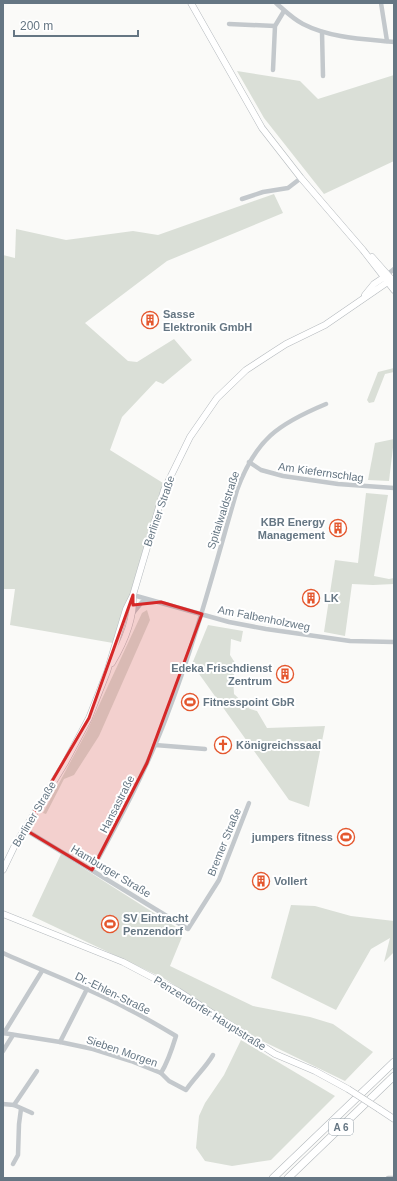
<svg xmlns="http://www.w3.org/2000/svg" width="397" height="1181" font-family="Helvetica,sans-serif">
	<rect width="100%" height="100%" fill="#fafaf8"/>
	<!-- green -->
	<g fill="#dadfd7">
		<path d="M237,71L300,81L318,99L394,75V161L324,194L264,118Z"/>
		<path d="M274,194L283,213L167,261L85,323L128,361L137,362L174,339L192,360L163,384L156,381L122,417L110,450L163,483L131,591L113,643L10,625L15,589H3V255L15,258L16,229L66,240L133,231L158,235Z"/>
		<path d="M394,368V372L385,374L374,402L369,403L367,400L378,372Z"/>
		<path d="M394,439L389,481L368,480L375,443Z"/>
		<path d="M366,493L388,495L374,576L389,579L394,578V584L373,585L352,584L345,636L324,632L335,560L358,563Z"/>
		<path d="M147,610L150,620L99,736L74,775L64,779L46,814L43,813L87,731L142,613Z"/>
		<path d="M208,625L243,631L241,642L231,639L230,655L237,666L233,677L234,694L250,709L257,711L267,728L325,726L309,807L289,800L192,664Z"/>
		<path d="M61,854L184,932L170,966L253,1006L310,1017L333,1024L373,1052L345,1081L246,1033L165,979L32,916Z"/>
		<path d="M291,905L315,906L351,916L394,921V952L384,962L390,938L371,949L336,1010L271,978Z"/>
		<path d="M241,1040L335,1096L271,1160L232,1166L205,1161L196,1148L199,1116L205,1103L224,1075Z"/>
	</g>
	<g fill="none" stroke-linecap="round" stroke-linejoin="round">
		<!-- major casing -->
		<g stroke="#b5babe" stroke-width="7">
			<g id="major">
				<path d="M191,3L262,128L301,178L363,250L394,290"/>
				<path d="M372,257L394,282"/>
				<path d="M365,295L374,284L386,276"/>
				<path d="M112,663C124,643 134,619 133,596"/>
				<path d="M3,870L15,845L65,763L89,718L107,672L126,609L133,595L164,490L190,437L217,398L246,370L272,353L286,344L325,325L392,279"/>
				<path d="M3,914L123,962L178,991L275,1054L315,1071L348,1089"/>
				<path d="M379,1109L394,1119"/>
			</g>
		</g>
		<!-- highway casing -->
		<g stroke="#b4b9bd" stroke-width="8">
			<g id="highway">
				<path d="M273,1178L394,1062"/>
				<path d="M288,1178L394,1076"/>
			</g>
		</g>
		<!-- minor -->
		<g stroke="#c3c8cc" stroke-width="4.5">
			<path d="M276,3C284,10 293,19 303,24C330,38 364,39 394,42"/>
			<path d="M381,3L387,41"/>
			<path d="M229,24L275,26"/>
			<path d="M322,32L323,76"/>
			<path d="M273,70L275,26L284,11"/>
			<path d="M242,199L263,192L288,188L301,178"/>
			<path d="M388,274L394,269"/>
			<path d="M249,462L261,470L283,476L338,484L394,488"/>
			<path d="M133,595L229,622L266,629L350,641L394,642"/>
			<path d="M133,613L142,602H153"/>
			<path d="M155,745L205,749"/>
			<path d="M24,829L188,929L219,880L249,803"/>
			<path d="M92,870C119,820 146,771 166,718C195,643 215,566 237,490C256,439 278,424 326,404"/>
			<path d="M3,953C45,972 89,988 130,1010C146,1018 161,1027 176,1036C172,1049 168,1062 161,1073"/>
			<path d="M3,1033L60,1042L93,1049L131,1061L161,1073L169,1081L186,1090C195,1077 206,1067 213,1055"/>
			<path d="M4,1033L42,971"/>
			<path d="M60,1042L87,989"/>
			<path d="M3,1051L13,1035"/>
			<path d="M3,1104L14,1105L32,1113"/>
			<path d="M14,1105L37,1071"/>
			<path d="M13,1164L18,1155L19,1124L21,1109"/>
			<path d="M388,1178H394"/>
		</g>
		<!-- major -->
		<use href="#major" stroke="#fff" stroke-width="6"/>
		<!-- highway -->
		<use href="#highway" stroke="#fff" stroke-width="7"/>
		<!-- major-bridge casing -->
		<g stroke="#b5babe" stroke-width="7" stroke-linecap="butt">
			<path id="major-bridge" d="M348,1089L379,1109"/>
		</g>
		<!-- major-bridge -->
		<use href="#major-bridge" stroke="#fff" stroke-width="6"/>
	</g>
	<!-- marked area -->
	<path fill="#d62828" fill-opacity="0.2" stroke="#d62828" stroke-width="3" stroke-linejoin="round" d="M133,595V605L161,602L202,614L147,763L92,870L24,829L89,718Z"/>
	<!-- icons -->
	<defs>
		<g id="building-ring" transform="scale(0.9)"><circle r="9.5" fill="#fff" stroke="#e4572e" stroke-width="1.5"/><path d="M-4-6H4V6H1V3H-1V6H-4ZM-2.5-4.3h1.7v1.8h-1.7ZM.8-4.3h1.7v1.8H.8ZM-2.5-1h1.7V.8h-1.7ZM.8-1h1.7V.8H.8Z" fill="#e4572e"/></g>
		<g id="stadium-ring" transform="scale(0.9)"><circle r="9.5" fill="#fff" stroke="#e4572e" stroke-width="1.5"/><path d="M0-5a6.5 5 0 1 0 0 10a6.5 5 0 1 0 0-10ZM-3.5-1.8h7v3.6h-7Z" fill="#e4572e"/></g>
		<g id="church-ring" transform="scale(0.9)"><circle r="9.5" fill="#fff" stroke="#e4572e" stroke-width="1.5"/><path d="M-1.2-6h2.4v3.5h3.3v2.4h-3.3V6h-2.4V-.1h-3.3v-2.4h3.3Z" fill="#e4572e"/></g>
	</defs>
	<g fill-rule="evenodd">
		<use href="#building-ring" x="150" y="320"/>
		<use href="#building-ring" x="338" y="528"/>
		<use href="#building-ring" x="311" y="598"/>
		<use href="#building-ring" x="285" y="674"/>
		<use href="#stadium-ring" x="190" y="702"/>
		<use href="#church-ring" x="223" y="745"/>
		<use href="#stadium-ring" x="346" y="837"/>
		<use href="#building-ring" x="261" y="881"/>
		<use href="#stadium-ring" x="110" y="924"/>
	</g>
	<g text-anchor="middle" stroke-width="4" stroke-linejoin="round" paint-order="stroke">
		<!-- shield labels -->
		<rect fill="#fff" stroke="#939fa8" stroke-width="1" x="329" y="1119" width="24" height="16" rx="3"/>
		<g font-size="10" font-weight="bold" fill="#657683">
			<text x="341" y="1131">A 6</text>
		</g>
		<!-- poi labels -->
		<g font-size="11" font-weight="bold" fill="#657683" stroke="#fff" text-anchor="start">
			<text x="163" y="318">Sasse<tspan x="163" dy="13">Elektronik GmbH</tspan></text>
			<text x="325" y="526" text-anchor="end">KBR Energy<tspan x="325" dy="13">Management</tspan></text>
			<text x="324" y="602">LK</text>
			<text x="272" y="672" text-anchor="end">Edeka Frischdienst<tspan x="272" dy="13">Zentrum</tspan></text>
			<text x="203" y="706">Fitnesspoint GbR</text>
			<text x="236" y="749">Königreichssaal</text>
			<text x="333" y="841" text-anchor="end">jumpers fitness</text>
			<text x="274" y="885">Vollert</text>
			<text x="123" y="922">SV Eintracht<tspan x="123" dy="13">Penzendorf</tspan></text>
		</g>
		<!-- street labels -->
		<g font-size="11" fill="#657683" stroke="#fff">
			<text transform="translate(321 472) rotate(8)" y="4">Am Kiefernschlag</text>
			<text transform="translate(223 510) rotate(-72)" y="4">Spitalwaldstraße</text>
			<text transform="translate(159 511) rotate(-71)" y="4">Berliner Straße</text>
			<text transform="translate(264 618) rotate(11)" y="4">Am Falbenholzweg</text>
			<text transform="translate(117 804) rotate(-63)" y="4">Hansastraße</text>
			<text transform="translate(34 814) rotate(-59)" y="4">Berliner Straße</text>
			<text transform="translate(224 842) rotate(-68)" y="4">Bremer Straße</text>
			<text transform="translate(111 871) rotate(31)" y="4">Hamburger Straße</text>
			<text transform="translate(113 993) rotate(26)" y="4">Dr.-Ehlen-Straße</text>
			<text transform="translate(210 1013) rotate(32)" y="4">Penzendorfer Hauptstraße</text>
			<text transform="translate(122 1051) rotate(19)" y="4">Sieben Morgen</text>
		</g>
	</g>
	<!-- border -->
	<rect width="397" height="1181" fill="none" stroke="#657683" stroke-width="8"/>
	<!-- scale -->
	<path d="M14 30v6h124v-6" fill="none" stroke="#657683" stroke-width="2"/>
	<text x="20" y="30" font-size="12" fill="#657683" stroke="#ffffff" stroke-width="3" paint-order="stroke">200 m</text>
</svg>
